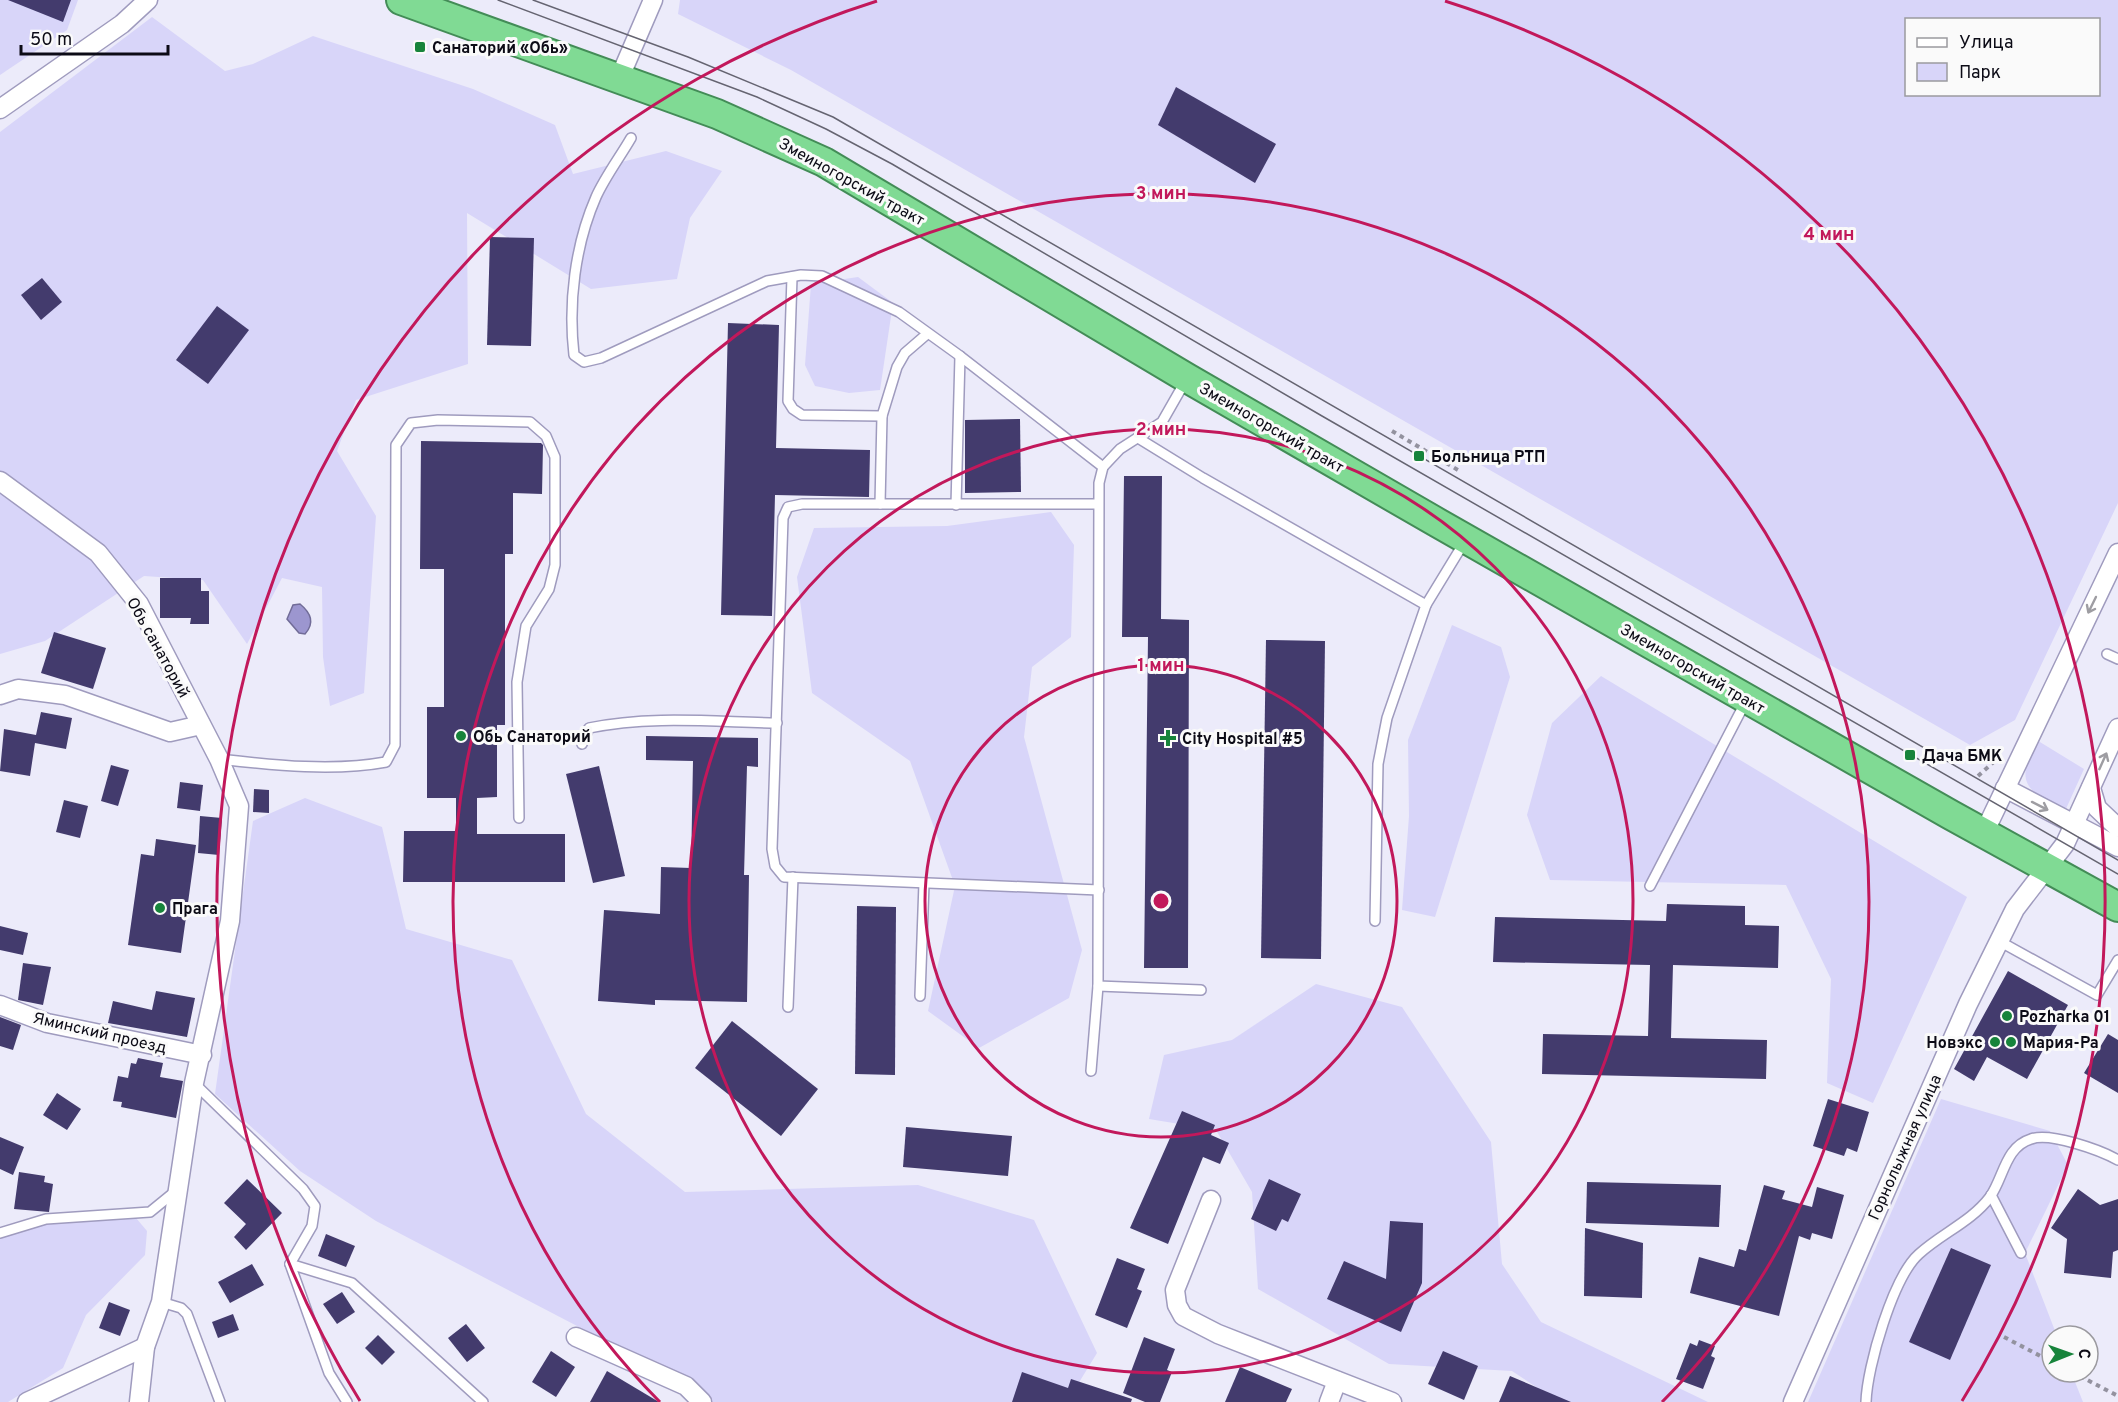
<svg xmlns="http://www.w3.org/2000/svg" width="2118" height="1402" font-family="Overpass,sans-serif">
	<rect width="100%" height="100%" fill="#ecebfa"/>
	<!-- green -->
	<g fill="#d8d5f9" fill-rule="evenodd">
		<path d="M0,0H78L67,30L0,75Z"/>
		<path d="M680,0H2118V503L2015,720L1970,745L791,70L678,14ZM1906,20H2098V94H1906Z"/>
		<path d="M152,17L225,71L253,64L313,36L473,89L555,125L573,174L666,151L722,171L690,218L677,279L591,289L467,213L468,364L356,400L337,451L376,516L364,693L330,706L323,657L322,587L282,578L247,644L203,580L144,576L45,641L0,654V132Z"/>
		<path d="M858,277L893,303L880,390L849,393L815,386L805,365L811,284Z"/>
		<path d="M1051,512L1074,545L1071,637L1032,667L1024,737L1082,950L1069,998L979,1048L928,1011L955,886L910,761L812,693L797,577L814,528L947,526Z"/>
		<path d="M1452,625L1501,647L1510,677L1435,917L1402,910L1409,816L1408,740Z"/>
		<path d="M1601,676L1967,897L1873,1103L1827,1083L1831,979L1786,885L1550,880L1527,815L1552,723Z"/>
		<path d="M2035,739L2084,769L2065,811C2023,788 2017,785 2035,739Z"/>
		<path d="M305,798L382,827L406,929L512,960L586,1114L685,1192L918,1185L1034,1220L1097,1353L1067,1402H693L602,1339L376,1221L300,1171L215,1094L253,821Z"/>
		<path d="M1316,984L1402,1007L1491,1142L1502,1264L1541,1322L1708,1402H1559L1512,1371L1389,1364L1258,1289L1252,1192L1216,1130L1149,1119L1164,1055L1232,1040Z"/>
		<path d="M1941,1099L2050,1131L2068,1165L2025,1253L2057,1336H2052V1372H2071L2083,1402H1808Z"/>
		<path d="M136,1218L147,1231L145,1255L86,1315L63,1368L8,1402H0V1238L46,1224Z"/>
	</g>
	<!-- water -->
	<path fill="#9c96cf" stroke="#716c98" stroke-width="1.5" d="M300,604C311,613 315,623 305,634L299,633L287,619L293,605Z"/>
	<!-- building -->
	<g fill="#433b6d">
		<path d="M8,0H71L63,22Z"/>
		<path d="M1176,87L1276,144L1255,183L1158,125Z"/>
		<path d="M490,237L534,238L531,346L487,345Z"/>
		<path d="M42,278L62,302L41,320L21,295Z"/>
		<path d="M217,306L249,330L208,384L176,360Z"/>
		<path d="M728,323L779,325L776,448L870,450L869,497L775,495L772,616L721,615Z"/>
		<path d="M1020,419L1021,492L965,493V420Z"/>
		<path d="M421,441L541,443L543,445L542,494L513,493V554H505V725H497V797L477,798V834H565V882H403L404,831H456V798H427V707H444V569H420Z"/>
		<path d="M1124,476H1162L1161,619L1189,620L1188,968H1144L1148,637H1122Z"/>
		<path d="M160,578H201V591H209V624H190L191,618H160Z"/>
		<path d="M54,632L106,648L93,689L41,673Z"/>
		<path d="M1266,640L1325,641L1321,959L1261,958Z"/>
		<path d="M41,712L72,718L66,749L35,743L30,776L0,771L4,729L36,735Z"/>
		<path d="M646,736L758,738V767L747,766L744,875H749L747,1002L655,1000V1005L598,1001L604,910L660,914L661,867L691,868L693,761L646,760Z"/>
		<path d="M111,765L129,770L118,806L101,801Z"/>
		<path d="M599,766L625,876L593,883L566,774Z"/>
		<path d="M180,782L203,785L200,811L177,808Z"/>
		<path d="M254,789L269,790V813L253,812Z"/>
		<path d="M64,800L88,806L80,838L56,832Z"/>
		<path d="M200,816L222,818L219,855L198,853Z"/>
		<path d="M156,839L196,845L181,953L128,945L141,854L154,856Z"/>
		<path d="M1667,904L1745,906V925L1779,926L1778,968L1673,965L1671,1038L1767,1040L1766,1079L1542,1074L1543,1034L1648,1036L1650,965L1493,962L1495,917L1666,921Z"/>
		<path d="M857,906L896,907L895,1075L855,1074Z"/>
		<path d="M0,926L28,933L23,955L0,950Z"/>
		<path d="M23,963L51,967L43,1005L18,1000Z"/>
		<path d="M2008,971L2068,1005L2027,1079L1987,1057L1974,1081L1954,1069Z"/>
		<path d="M156,991L195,998L187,1037L108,1023L113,1001L152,1010Z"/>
		<path d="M0,1017L21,1025L13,1050L0,1046Z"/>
		<path d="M732,1021L818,1089L781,1136L695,1068Z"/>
		<path d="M2108,1034L2118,1040V1093L2084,1073Z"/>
		<path d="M138,1058L163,1063L160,1077L183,1081L176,1118L121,1107L122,1102L113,1101L118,1076L128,1078L131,1063L136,1064Z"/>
		<path d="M57,1093L81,1109L67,1130L43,1115Z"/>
		<path d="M1828,1099L1869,1112L1857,1152L1847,1148L1844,1156L1813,1146Z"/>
		<path d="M1182,1111L1215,1125L1211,1135L1229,1143L1220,1164L1203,1157L1168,1244L1130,1228Z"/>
		<path d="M906,1127L1012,1136L1008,1176L903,1167Z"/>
		<path d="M0,1137L24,1147L13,1175L0,1169Z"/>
		<path d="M19,1172L45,1176L44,1182L53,1184L49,1212L14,1209Z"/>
		<path d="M247,1179L282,1213L246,1250L234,1237L246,1224L224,1203Z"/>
		<path d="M1269,1179L1301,1194L1288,1222L1282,1219L1276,1231L1251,1219Z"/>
		<path d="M1587,1182L1721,1185L1719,1227L1586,1223Z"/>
		<path d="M1764,1185L1785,1191L1782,1199L1812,1207L1817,1187L1844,1195L1832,1239L1812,1233L1810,1240L1799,1236L1779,1316L1690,1293L1699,1257L1734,1267L1739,1249L1746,1251Z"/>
		<path d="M2078,1189L2100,1205L2118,1199V1250L2113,1252L2111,1278L2064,1273L2067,1239L2051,1228Z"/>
		<path d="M1390,1221L1423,1223L1422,1283L1401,1332L1327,1299L1344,1261L1386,1279Z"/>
		<path d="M1585,1228L1643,1243L1642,1298L1584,1296Z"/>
		<path d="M326,1234L355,1246L346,1267L318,1256Z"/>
		<path d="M1951,1248L1991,1265L1950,1360L1909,1342Z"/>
		<path d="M1117,1258L1145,1269L1137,1289L1142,1291L1127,1328L1095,1315Z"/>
		<path d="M252,1264L264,1285L230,1303L218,1282Z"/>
		<path d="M342,1292L355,1312L337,1324L323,1304Z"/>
		<path d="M109,1302L130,1310L120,1336L99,1328Z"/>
		<path d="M233,1314L239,1330L218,1338L212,1322Z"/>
		<path d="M466,1324L485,1348L467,1362L448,1338Z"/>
		<path d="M378,1335L395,1352L382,1365L365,1348Z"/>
		<path d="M1144,1337L1175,1349L1167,1370L1172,1372L1160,1402H1145L1123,1393Z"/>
		<path d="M1699,1340L1715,1346L1711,1356L1715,1358L1703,1389L1676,1379L1690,1343L1697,1346Z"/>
		<path d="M551,1351L575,1367L556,1397L532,1382Z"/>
		<path d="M1443,1351L1478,1366L1464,1400L1428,1384Z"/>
		<path d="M1240,1367L1292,1389L1286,1402H1225Z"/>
		<path d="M607,1371L659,1402H590Z"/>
		<path d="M1022,1372L1068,1388L1071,1379L1132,1399L1131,1402H1012Z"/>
		<path d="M1510,1376L1571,1402H1499Z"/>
	</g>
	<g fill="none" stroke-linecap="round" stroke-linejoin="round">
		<!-- service casing -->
		<g stroke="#9f9bbe" stroke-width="12">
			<g id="service">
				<path d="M631,138C620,157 605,177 596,197C575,245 568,303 574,355L584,362L601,358L767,281L801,275L822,276L899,312L960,356L1103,467"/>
				<path d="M792,277L788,401L793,409L802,415L882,416L897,367L905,353L927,334"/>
				<path d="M1138,438L1203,478L1426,605L1387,718L1378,764L1375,921"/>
				<path d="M880,504L882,416"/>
				<path d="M1098,504H802L788,507L783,518L772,849L775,866L784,877L1099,890"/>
				<path d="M956,505L960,356"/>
				<path d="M1426,605L1465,541"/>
				<path d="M2107,654L2118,659"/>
				<path d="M582,744L589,728C651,715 715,722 777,723"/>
				<path d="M219,759C273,765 332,772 386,762L395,745L396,445L411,423L438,420L530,422L546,436L555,457V565L549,589L526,626L517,682L519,818"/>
				<path d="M1650,886L1746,701"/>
				<path d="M1999,941L2097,995L2118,960"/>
				<path d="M1098,986L1201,990"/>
				<path d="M920,996L924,883"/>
				<path d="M788,1007L793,877"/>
				<path d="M1091,1071L1098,986L1099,483L1103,467L1120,449L1162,422L1186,380"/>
				<path d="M194,1083L303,1189L315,1206L312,1226L290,1264L329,1373L347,1402"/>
				<path d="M1991,1195L2021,1253"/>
				<path d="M0,1233L46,1219L150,1212L177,1190"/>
				<path d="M290,1264L352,1283L483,1402"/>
				<path d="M161,1302L181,1308L187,1314L220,1402"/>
				<path d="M1866,1402C1867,1367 1893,1277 1919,1254C1942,1233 1971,1222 1990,1197C2004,1177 2005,1147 2031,1139C2050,1132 2100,1150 2118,1160"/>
			</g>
		</g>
		<!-- minor casing -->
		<g stroke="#9f9bbe" stroke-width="21">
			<g id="minor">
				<path d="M619,79L653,0"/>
				<path d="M0,109L122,24L148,0"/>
				<path d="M0,481L98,553L139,604L219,759L239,806L230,921L194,1083L161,1302L145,1347L139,1402"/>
				<path d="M0,695L18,689L65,695L170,732L201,725"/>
				<path d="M2005,788L2118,847"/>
				<path d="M2091,788L2097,808L2118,828"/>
				<path d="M1984,833L2118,553"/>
				<path d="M0,1005L47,1023L202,1055"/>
				<path d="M1211,1200L1175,1290L1177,1305L1183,1316L1218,1334L1392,1402"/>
				<path d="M576,1337L686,1386L702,1402"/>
				<path d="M27,1402L145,1347"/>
				<path d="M1329,1402L1337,1381"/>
				<path d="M1793,1402L1968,1004L2015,909L2065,844L2118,728"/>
			</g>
		</g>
		<!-- trunk casing -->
		<g stroke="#438c57" stroke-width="32">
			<path id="trunk" d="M401,0L717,114L824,162L1187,378L1438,523L1951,815L2118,907"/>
		</g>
		<!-- path -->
		<g stroke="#93929f" stroke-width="4" stroke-dasharray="4.5 4.5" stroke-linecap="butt">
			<path d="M1392,431L1458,470"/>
			<path d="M1978,776L1997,759"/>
			<path d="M2004,1337L2052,1362"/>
			<path d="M2072,1372L2118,1396"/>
		</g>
		<!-- service -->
		<use href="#service" stroke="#fff" stroke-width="9"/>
		<!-- minor -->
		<use href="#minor" stroke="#fff" stroke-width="18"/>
		<!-- trunk -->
		<use href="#trunk" stroke="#80da94" stroke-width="28"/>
		<!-- tram -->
		<g stroke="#656471" stroke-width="1.5">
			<path d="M498,0L757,97L826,129L892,164L1322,416L2118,874"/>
			<path d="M533,0L688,57L833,117L2118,860"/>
		</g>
	</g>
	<!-- one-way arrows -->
	<defs><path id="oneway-shaft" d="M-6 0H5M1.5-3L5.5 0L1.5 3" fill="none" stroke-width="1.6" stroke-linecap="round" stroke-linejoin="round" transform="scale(1.5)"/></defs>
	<g stroke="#9e9da2">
		<use href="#oneway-shaft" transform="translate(2092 605) rotate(116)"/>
		<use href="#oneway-shaft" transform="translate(2103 761) rotate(-66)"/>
		<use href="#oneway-shaft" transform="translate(2040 806) rotate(27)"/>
	</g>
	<!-- distance rings -->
	<g fill="none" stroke="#c2185b" stroke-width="3">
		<circle cx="1161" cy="901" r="236"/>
		<circle cx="1161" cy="901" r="472"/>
		<path d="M660 1402A708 708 0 1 1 1662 1402"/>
		<path d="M360 1401A944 944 0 0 1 877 1M1445 1A944 944 0 0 1 1962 1401"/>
	</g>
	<!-- markers -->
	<g fill="#17843b" stroke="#fafafa" stroke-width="2">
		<rect x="414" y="41" width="12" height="12" rx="3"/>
		<rect x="1413" y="450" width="12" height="12" rx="3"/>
		<circle cx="461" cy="736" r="6"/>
		<path d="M1165 729h6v6h6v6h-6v6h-6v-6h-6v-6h6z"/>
		<rect x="1904" y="749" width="12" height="12" rx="3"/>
		<circle cx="160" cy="908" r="6"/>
		<circle cx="2007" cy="1016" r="6"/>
		<circle cx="1995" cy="1042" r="6"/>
		<circle cx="2011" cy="1042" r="6"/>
	</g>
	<g text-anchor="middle" stroke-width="6" stroke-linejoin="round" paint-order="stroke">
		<!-- poi labels -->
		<g font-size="16" font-weight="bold" fill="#0c0b16" stroke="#fafafa" text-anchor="start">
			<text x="432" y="53">Санаторий «Обь»</text>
			<text x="1431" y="462">Больница РТП</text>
			<text x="473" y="742">Обь Санаторий</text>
			<text x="1182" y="744">City Hospital #5</text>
			<text x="1922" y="761">Дача БМК</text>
			<text x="172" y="914">Прага</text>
			<text x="2019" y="1022">Pozharka 01</text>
			<text x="1983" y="1048" text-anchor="end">Новэкс</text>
			<text x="2023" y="1048">Мария-Ра</text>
		</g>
		<!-- street labels -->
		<g font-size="16" fill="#0c0b16" stroke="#fafafa">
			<text transform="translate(852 181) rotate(29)" y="6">Змеиногорский тракт</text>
			<text transform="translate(1272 427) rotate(30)" y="6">Змеиногорский тракт</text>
			<text transform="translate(159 647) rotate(61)" y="6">Обь санаторий</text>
			<text transform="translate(1693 668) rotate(30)" y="6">Змеиногорский тракт</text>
			<text transform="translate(100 1032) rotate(13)" y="6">Яминский проезд</text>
			<text transform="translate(1904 1147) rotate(-66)" y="6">Горнолыжная улица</text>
		</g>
	</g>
	<circle cx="1161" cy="901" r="9" fill="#c2185b" stroke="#fafafa" stroke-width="3"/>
	<g font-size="18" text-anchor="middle" font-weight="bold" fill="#c2185b" stroke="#fafafa" stroke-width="6" stroke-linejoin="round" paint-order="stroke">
		<text x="1161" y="199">3 мин</text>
		<text x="1829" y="240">4 мин</text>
		<text x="1161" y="435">2 мин</text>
		<text x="1161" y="671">1 мин</text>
	</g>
	<!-- legend -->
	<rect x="1905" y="18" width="195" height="78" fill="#fafafa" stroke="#9b9a9f" stroke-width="1.5"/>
	<rect x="1917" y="38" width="30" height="9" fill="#ffffff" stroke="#9b9a9f" stroke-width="1.5"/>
	<text x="1959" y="48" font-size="18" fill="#0c0b16">Улица</text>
	<rect x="1917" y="63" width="30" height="18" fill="#d8d5f9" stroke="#9b9a9f" stroke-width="1.5"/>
	<text x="1959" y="78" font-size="18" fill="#0c0b16">Парк</text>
	<!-- north arrow -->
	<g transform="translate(2070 1354) rotate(89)"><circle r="28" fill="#fafafa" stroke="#9b9a9f" stroke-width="1.5"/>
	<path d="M0-4.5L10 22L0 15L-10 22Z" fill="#17843b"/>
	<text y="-9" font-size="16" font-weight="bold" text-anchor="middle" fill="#0c0b16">С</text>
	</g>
	<!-- scale -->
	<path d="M21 45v9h147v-9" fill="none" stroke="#0c0b16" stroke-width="3"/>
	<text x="30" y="45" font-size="18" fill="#0c0b16" stroke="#fafafa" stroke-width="4.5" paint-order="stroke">50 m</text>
</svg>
